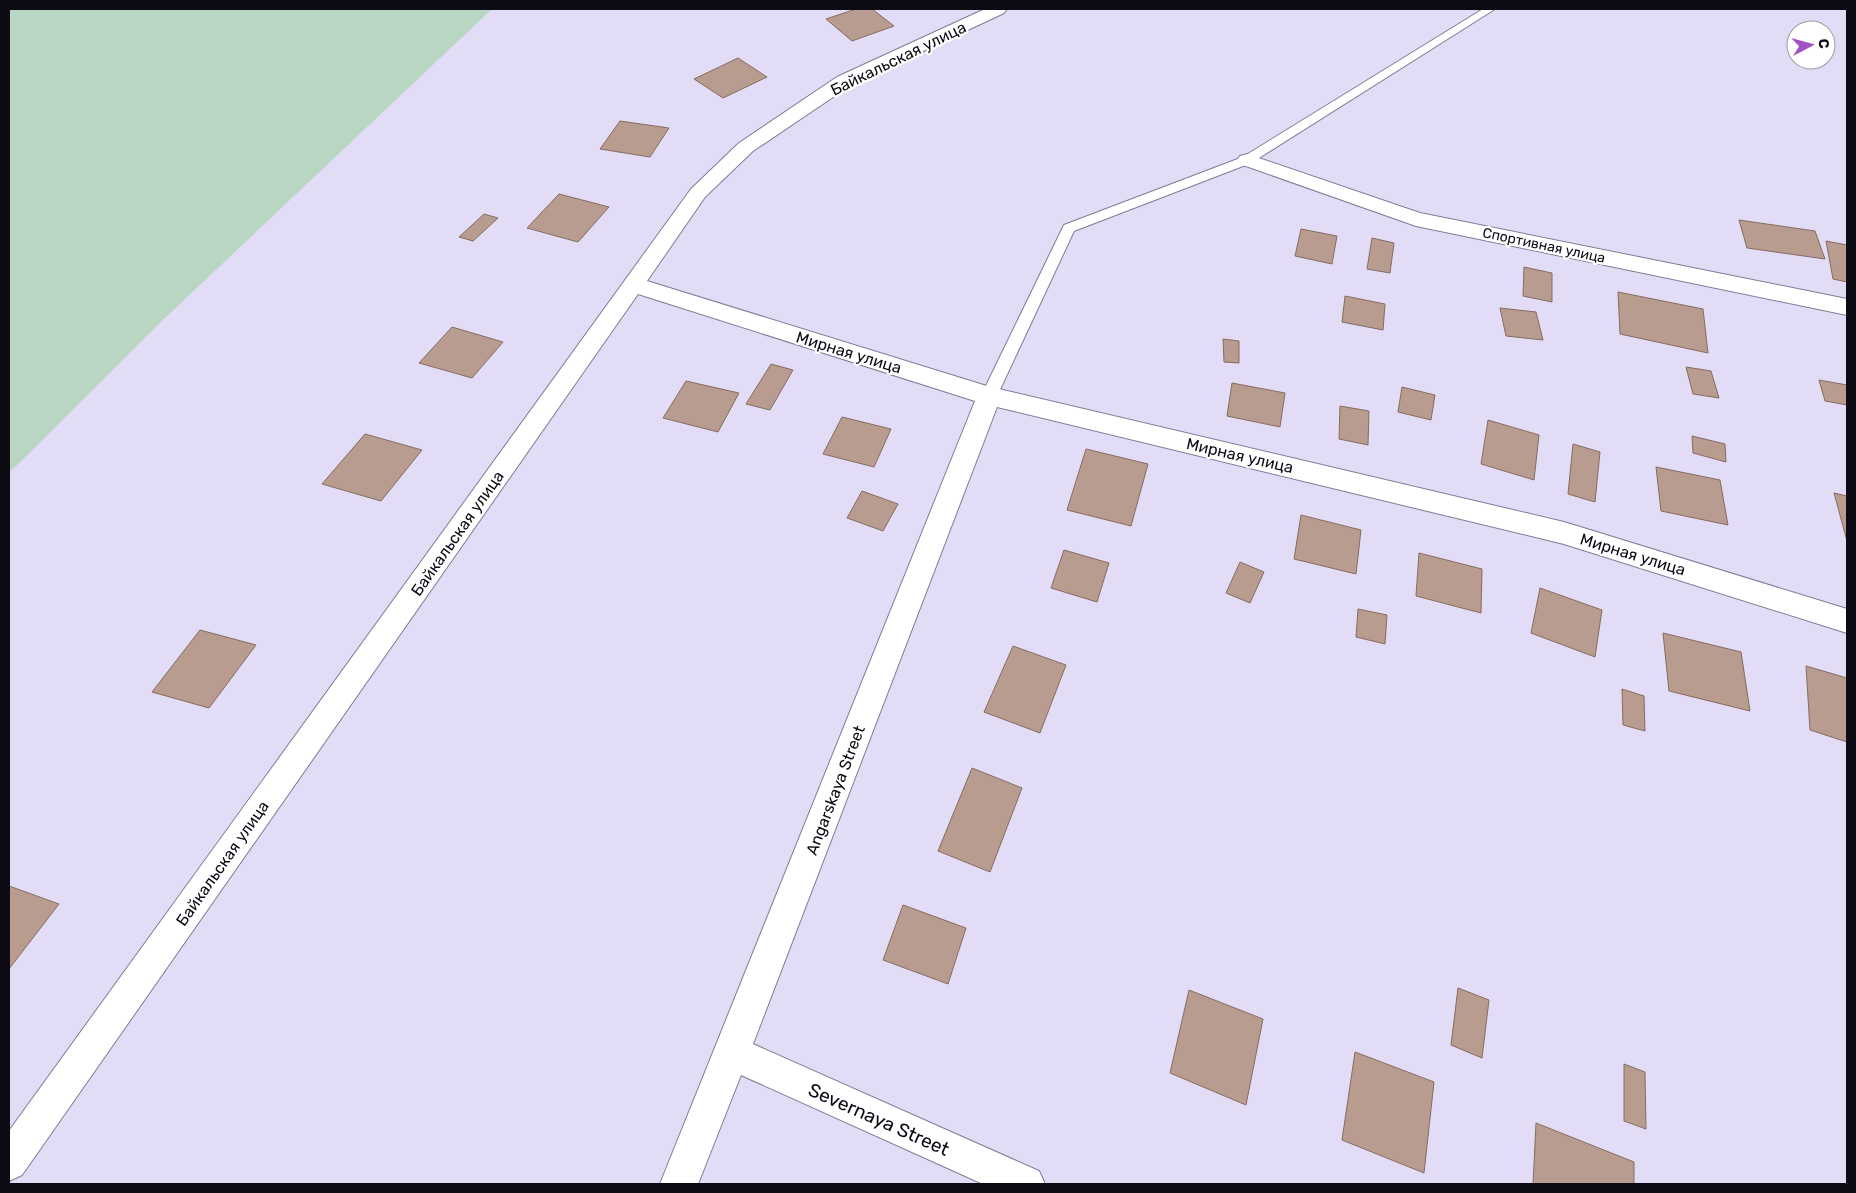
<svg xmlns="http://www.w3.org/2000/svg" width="1856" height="1193" font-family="Rubik,sans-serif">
	<rect width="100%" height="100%" fill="#e3dcf7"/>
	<!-- green -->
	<path fill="#b8d6c1" d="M9,9H492L166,317L9,473Z"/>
	<!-- building -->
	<g fill="#b79c8f" stroke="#856c60">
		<path d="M856,9H872L894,26L852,41L826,19Z"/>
		<path d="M738,58L767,77L723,98L694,79Z"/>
		<path d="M620,121L669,128L650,157L600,149Z"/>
		<path d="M559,194L609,207L578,242L527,228Z"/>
		<path d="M484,214L498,218L473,241L459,237Z"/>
		<path d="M1739,220L1815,231L1825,259L1747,248Z"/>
		<path d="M1301,229L1337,236L1332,264L1295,256Z"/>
		<path d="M1372,238L1394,243L1390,273L1367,269Z"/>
		<path d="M1826,241L1847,245V282L1833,279Z"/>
		<path d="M1524,267L1552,273V302L1523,296Z"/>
		<path d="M1618,292L1703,309L1708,353L1620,334Z"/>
		<path d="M1345,296L1385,304L1383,330L1342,322Z"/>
		<path d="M1500,308L1536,312L1543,340L1506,336Z"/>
		<path d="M452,327L503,342L472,378L419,363Z"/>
		<path d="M1223,339L1239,341V363L1224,362Z"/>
		<path d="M771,364L793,370L770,410L746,404Z"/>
		<path d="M1686,367L1711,371L1719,398L1693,394Z"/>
		<path d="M1819,380L1847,385V405L1825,401Z"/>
		<path d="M686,381L739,393L718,432L663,418Z"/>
		<path d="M1232,383L1285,393L1280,427L1227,416Z"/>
		<path d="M1402,387L1435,395L1431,420L1398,412Z"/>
		<path d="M1340,406L1369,411L1368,445L1339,439Z"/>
		<path d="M842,417L891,429L874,467L823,454Z"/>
		<path d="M1488,420L1539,435L1534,480L1481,464Z"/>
		<path d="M365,434L422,450L381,501L322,484Z"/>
		<path d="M1692,436L1725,444L1726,462L1693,453Z"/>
		<path d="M1573,444L1600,452L1595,502L1568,494Z"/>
		<path d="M1086,449L1148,464L1131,526L1067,510Z"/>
		<path d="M1656,467L1720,480L1728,525L1661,511Z"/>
		<path d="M862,491L898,504L883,531L847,518Z"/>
		<path d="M1834,493L1847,496V541Z"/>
		<path d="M1301,515L1361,530L1356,574L1294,559Z"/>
		<path d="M1064,550L1109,563L1097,602L1051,588Z"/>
		<path d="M1419,553L1482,569L1481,613L1416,596Z"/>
		<path d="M1240,562L1264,572L1250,603L1226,593Z"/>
		<path d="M1540,588L1602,610L1595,657L1531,633Z"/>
		<path d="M1358,609L1387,615L1385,644L1356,637Z"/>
		<path d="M200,630L256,645L209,708L152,692Z"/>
		<path d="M1663,633L1741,652L1750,711L1669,691Z"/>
		<path d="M1013,646L1066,665L1040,733L984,712Z"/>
		<path d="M1806,666L1847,678V742L1810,730Z"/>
		<path d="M1622,689L1644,696L1645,731L1623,725Z"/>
		<path d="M972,768L1022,788L990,872L938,851Z"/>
		<path d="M9,886L59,904L9,969Z"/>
		<path d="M903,905L966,928L948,984L883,960Z"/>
		<path d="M1458,988L1489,1000L1482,1058L1451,1045Z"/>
		<path d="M1189,990L1263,1019L1246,1105L1170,1073Z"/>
		<path d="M1355,1052L1434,1082L1424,1173L1342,1140Z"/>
		<path d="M1624,1064L1645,1072L1646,1129L1624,1121Z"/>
		<path d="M1536,1123L1634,1162V1184H1533Z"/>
	</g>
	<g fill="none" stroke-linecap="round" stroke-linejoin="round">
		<!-- service casing -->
		<g stroke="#817b94" stroke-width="2">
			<path id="service" d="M1483,9H1495L1251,163L1074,231L997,396L994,400L989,402L984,400L981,396L1064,225L1243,157Z"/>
		</g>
		<!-- minor casing -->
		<g stroke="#817b94" stroke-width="2">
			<g id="minor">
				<path d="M985,9H1007L1004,13L851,85L753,151L705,197L647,281L990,387L1564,522L1847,609V633L1564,544L997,407L753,1044L1039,1171L1045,1184H983L741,1075L698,1184H660L975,401L638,294L22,1175L9,1181V1131L691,189L739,143L837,77Z"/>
				<path d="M1247,154L1420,213L1847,299V315L1416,226L1240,164L1237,160L1240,156Z"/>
			</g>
		</g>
		<!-- service -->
		<use href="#service" fill="#fff" fill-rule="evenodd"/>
		<!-- minor -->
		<use href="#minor" fill="#fff" fill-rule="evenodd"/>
	</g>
	<g text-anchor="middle" stroke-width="4.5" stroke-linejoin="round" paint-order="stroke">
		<!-- far-street labels -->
		<g font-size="14" fill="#0c0a13" stroke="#fff">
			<text transform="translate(1544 245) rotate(12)" y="5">Спортивная улица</text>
		</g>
		<!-- street labels -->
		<g font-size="16" fill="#0c0a13" stroke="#fff">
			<text transform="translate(898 58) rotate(-26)" y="6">Байкальская улица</text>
			<text transform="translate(849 352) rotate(17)" y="6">Мирная улица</text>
			<text transform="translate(1240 455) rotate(13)" y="6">Мирная улица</text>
			<text transform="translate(457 533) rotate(-55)" y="6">Байкальская улица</text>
			<text transform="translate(1633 554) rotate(17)" y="6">Мирная улица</text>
			<text transform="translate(835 790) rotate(-69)" y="6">Angarskaya Street</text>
			<text transform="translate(222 863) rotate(-55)" y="6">Байкальская улица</text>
		</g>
		<!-- near-street labels -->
		<g font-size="19" fill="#0c0a13" stroke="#fff">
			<text transform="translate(879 1119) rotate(24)" y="7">Severnaya Street</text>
		</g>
	</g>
	<!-- border -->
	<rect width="1856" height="1193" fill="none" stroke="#0c0a13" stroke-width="20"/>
	<!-- north arrow -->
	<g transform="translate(1811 45) rotate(84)"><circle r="24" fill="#ffffff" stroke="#9e9da1"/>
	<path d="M0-4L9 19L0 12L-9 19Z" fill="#a052c3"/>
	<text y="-8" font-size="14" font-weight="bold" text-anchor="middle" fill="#0c0a13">С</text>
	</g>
</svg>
